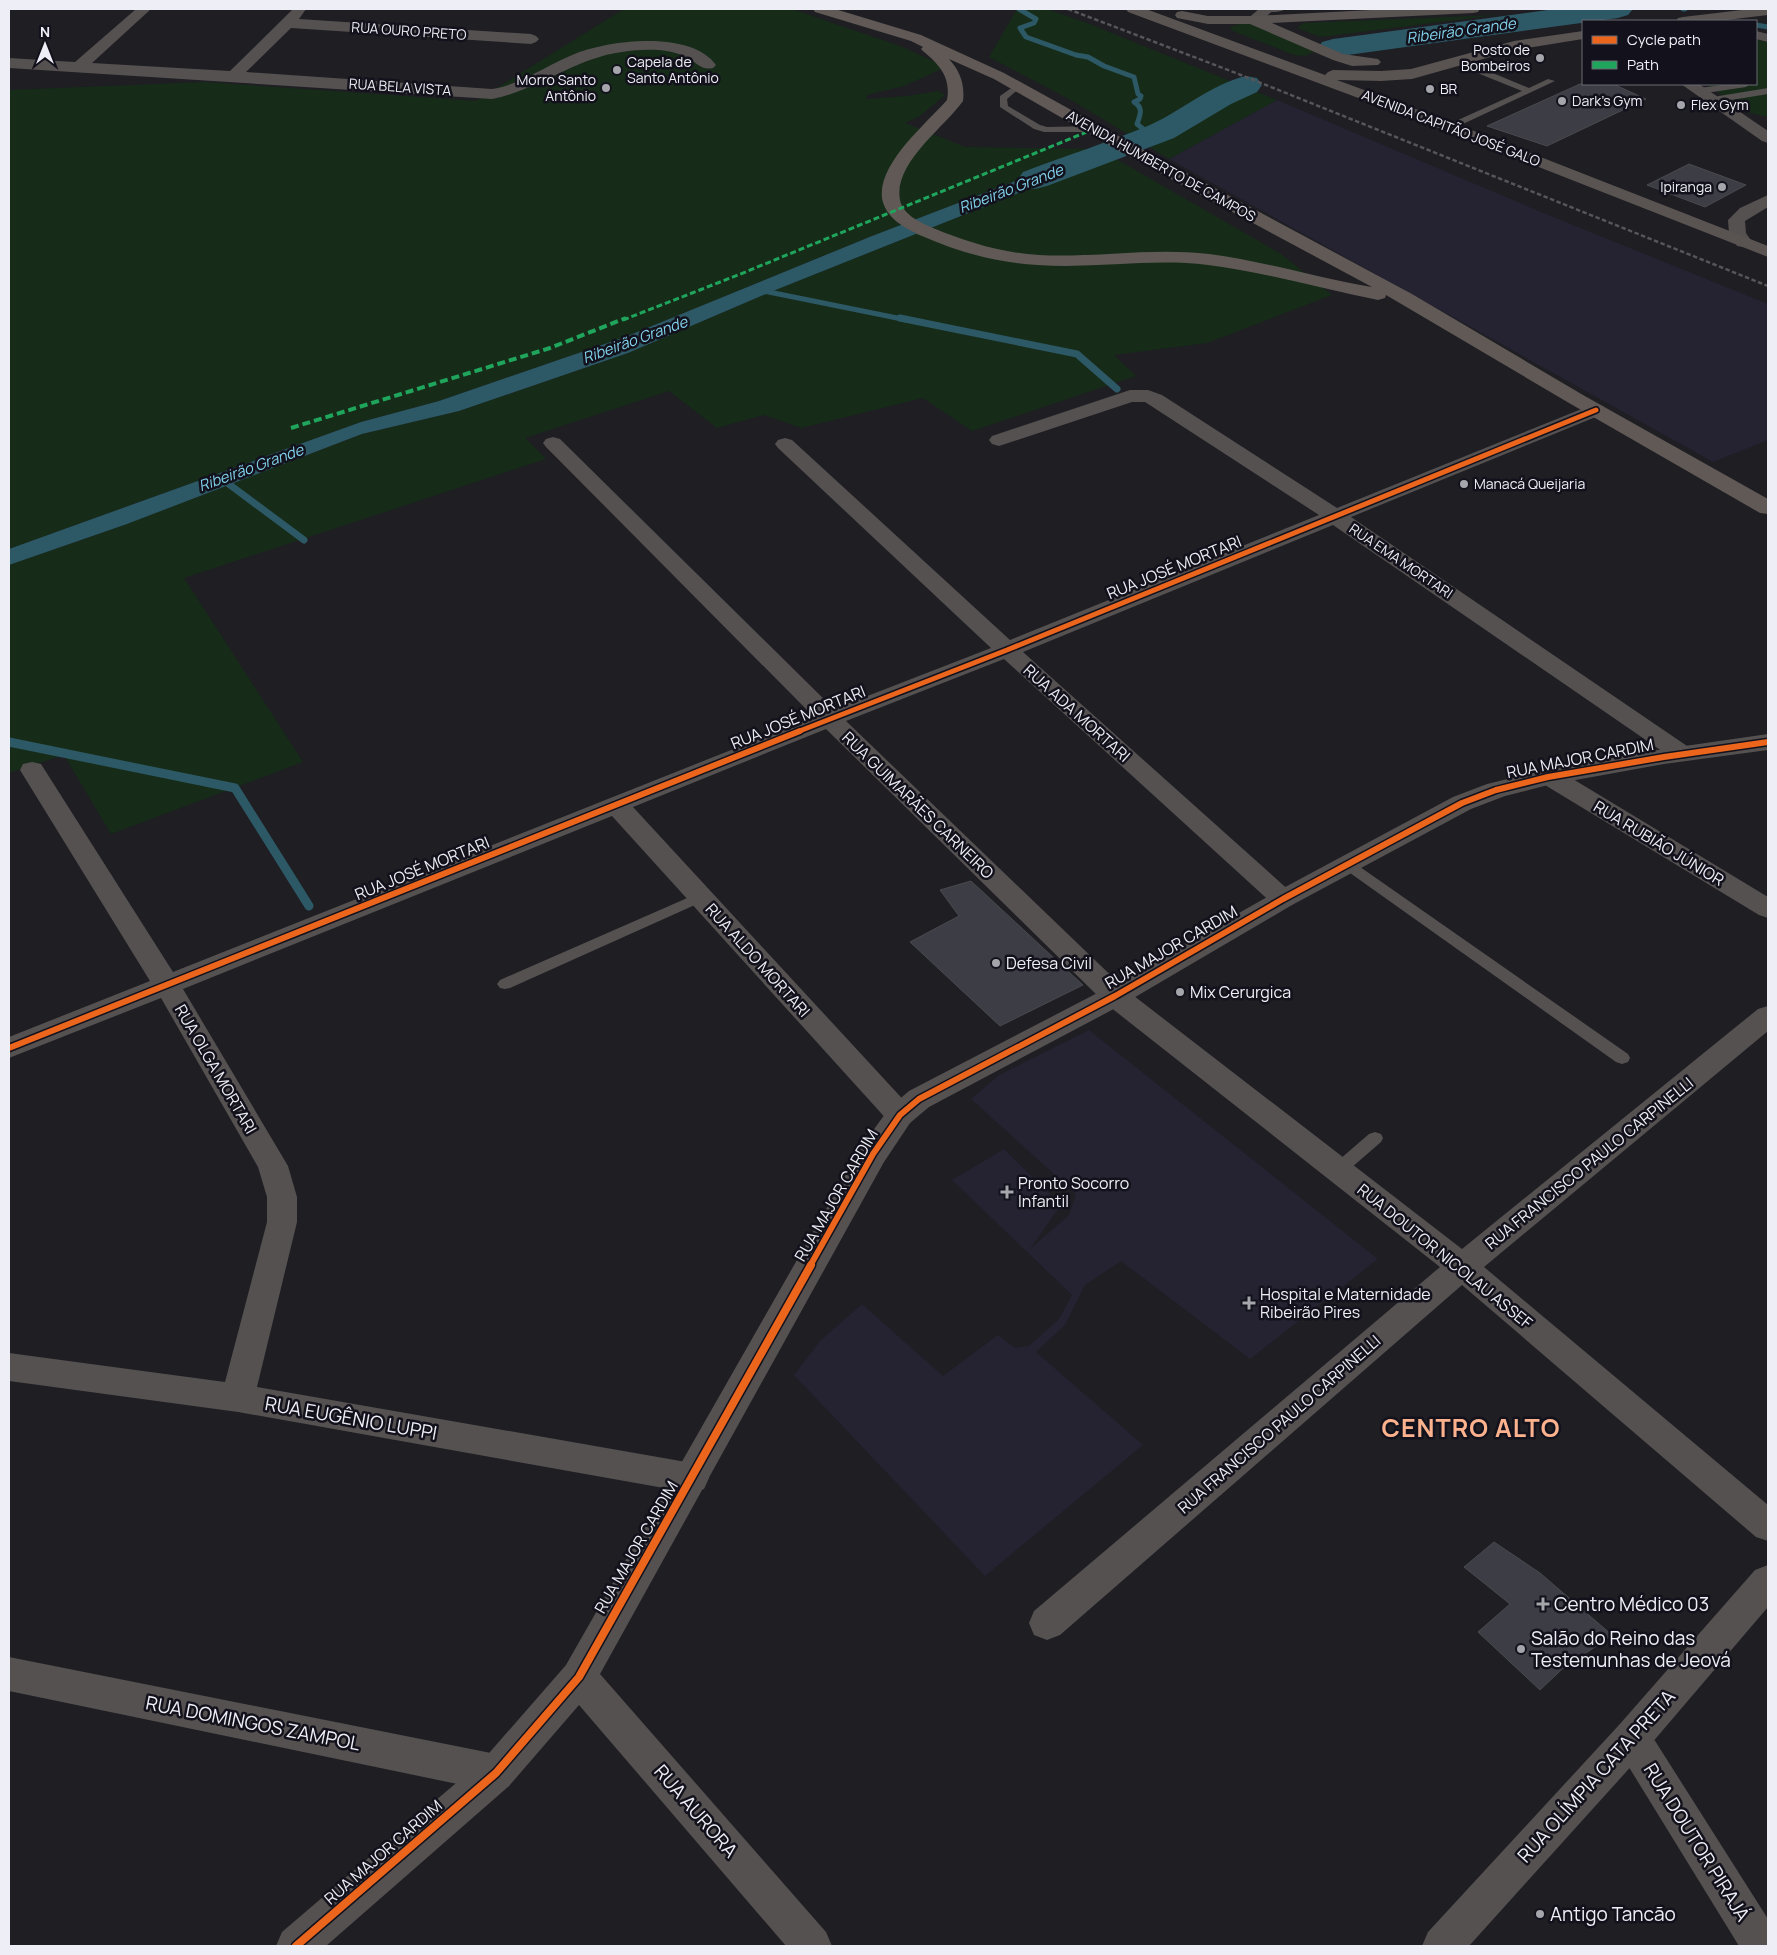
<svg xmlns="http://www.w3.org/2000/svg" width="1777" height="1955" font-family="Manrope,sans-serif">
	<rect width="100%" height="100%" fill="#1e1e23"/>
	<!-- built -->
	<g fill="#252232">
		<path d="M1277,100L1546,214L1768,304V440L1713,462L1169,159Z"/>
		<path d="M1089,1030L1378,1259L1250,1359L1121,1261L1085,1285L1065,1325L1036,1352L1143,1445L985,1576L794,1375L821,1340L862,1304L943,1376L998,1335L1015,1348L1029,1346L1059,1319L1072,1295L952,1180L1004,1149L1061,1205L1030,1249L1069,1215L1076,1194L971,1099L999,1075Z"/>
	</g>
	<!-- green -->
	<g fill="#162c19">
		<path d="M624,9H792L900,46L946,67L904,86L867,95L866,99L907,96L938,91L945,95L920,116L905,123L965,147L1099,149L872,236L625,337L439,401L361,422L9,549V90L206,82L476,101Z"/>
		<path d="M1017,9H1047L1087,23L1277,100L1169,159L1071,100L989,57Z"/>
		<path d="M1497,15L1320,37L1297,28L1303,23Z"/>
		<path d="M1239,24H1251L1315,52L1304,56L1294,55L1233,31L1230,27Z"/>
		<path d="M1756,40L1768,42V117L1746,112L1706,84H1756Z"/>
		<path d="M1111,156L1281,254L1332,295L1207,343L1114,355L1136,376L972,431L923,398L801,428L764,415L717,428L669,391L525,438L546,459L184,578L303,762L111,834L64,755L9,773V565L127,524L362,434L459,411L628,353L773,291Z"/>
	</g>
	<!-- water -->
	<path fill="#2d5865" d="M1099,149L1111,156L773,291L628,353L459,411L362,434L127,524L9,565V549L361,422L439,401L625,337L872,236Z"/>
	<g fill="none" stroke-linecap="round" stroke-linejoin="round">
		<!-- stream-far2 -->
		<g stroke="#2d5865" stroke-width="5">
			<path d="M1019,9L1036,19L1034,23L1020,28L1026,37L1076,55L1088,57L1104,66L1134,77L1138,94L1141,96L1140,99L1134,102C1144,108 1140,115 1137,124L1147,132L1145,137"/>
			<path d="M1683,9H1685"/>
			<path d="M1756,25L1768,27"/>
			<path d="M759,290L907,320"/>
		</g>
		<!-- stream-far1 -->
		<g stroke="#2d5865" stroke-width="7">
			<path d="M900,318L1077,354L1117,389"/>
			<path d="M222,479L304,540"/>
		</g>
		<!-- stream -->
		<path stroke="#2d5865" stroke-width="9" d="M9,742L235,788L309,906"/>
		<!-- river -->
		<g fill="#2d5865" fill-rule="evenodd">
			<path d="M1555,9H1633L1628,15L1618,18L1333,57L1322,54L1318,48L1322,42L1333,39Z"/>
			<path d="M1246,76L1257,78L1262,85L1257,92L1231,104L1174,138L1047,186L1035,189L1023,186L1018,179L1023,172C1065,156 1109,142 1150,125C1183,110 1210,85 1246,76Z"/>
		</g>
	</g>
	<!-- building -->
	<g fill="#3d3d46" stroke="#49494f">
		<path d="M1580,84H1613L1646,99L1547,146L1487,126Z"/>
		<path d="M1689,164L1746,185L1705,207L1647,185Z"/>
		<path d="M971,881L1083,985L1000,1026L910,942L959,916L940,890Z"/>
		<path d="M1494,1542L1540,1573L1612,1635L1579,1658L1576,1656L1540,1690L1478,1632L1510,1604L1464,1567Z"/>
	</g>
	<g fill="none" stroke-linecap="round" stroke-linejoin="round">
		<!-- service -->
		<g fill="#565151" fill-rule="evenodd">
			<path d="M1263,9H1285C1280,13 1268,13 1263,9Z"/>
			<path d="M1455,60H1461L1529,88L1548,79L1555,81L1450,130L1446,127L1447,125L1522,91L1455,64Z"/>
			<path d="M1017,84L1021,87L1007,99L1008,106L1040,125L1047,127L1094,126L1098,129L1094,132H1044L1034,129L1000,107V96Z"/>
			<path d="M1730,84H1750L1746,87L1699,94L1695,91L1699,88Z"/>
			<path d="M1768,88V94L1713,103L1709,100L1713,97Z"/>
			<path d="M1348,860L1353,862L1628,1054L1630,1058L1628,1062L1622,1064L1616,1062L1343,868L1341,865L1343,862Z"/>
			<path d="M701,892L706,894L708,897L706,900L510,988L505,989L500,988L497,984L500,980Z"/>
			<path d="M1375,1132L1381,1134L1383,1138L1381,1142L1344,1174L1338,1176L1332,1174L1330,1170L1332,1166L1369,1134Z"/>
		</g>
		<!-- minor -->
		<g fill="#565151" fill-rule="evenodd">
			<path d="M136,9H151L92,63L230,71L293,9H306L299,19L531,34L536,36L539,39L536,42L531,44L291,28L246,72L492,89C523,84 548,64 577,53C611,40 691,30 716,65L713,68C702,71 696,62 686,57C667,48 643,49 622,52C575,58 538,90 492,99L9,68V58L75,62Z"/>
			<path d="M1259,9H1275L1258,23H1248L1246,20Z"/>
			<path d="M1756,31L1768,34V42L1756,39Z"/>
			<path d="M1681,84H1699L1768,131V143L1762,141Z"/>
			<path d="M1768,195V207L1745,221L1746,233L1752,242L1749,246L1743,247L1737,246L1729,233L1728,220L1740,208Z"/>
			<path d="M1130,390H1148L1162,395L1337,508L1589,406L1596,404L1603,406L1606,410L1603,414L1351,517L1690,748L1693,753L1690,758L1681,761L1672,758L1333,525L1023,652L1292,893L1296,899L1292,905L1283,908L1274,905L1004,659L846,721L1125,989L1462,1249L1758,1009L1768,1006V1031L1484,1267L1768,1505V1541L1756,1537L1462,1285L1060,1635L1047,1640L1034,1635L1029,1623L1034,1611L1440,1267L1105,1003L826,729L633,807L910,1107L915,1115L910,1123L900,1126L890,1123L612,816L183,989L288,1166L297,1197V1222L257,1387L692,1463L704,1467L709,1478L704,1489L692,1493L238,1412L9,1381V1353L225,1382L267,1222V1197L258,1167L161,998L9,1058V1037L150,981L20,770L23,764L32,762L41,764L173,972L814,717L546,447L543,443L546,439L553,437L560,439L834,709L991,648L778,448L775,444L778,440L785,438L792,440L1010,640L1319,515L1145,402H1132L999,446L992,444L989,440L992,436Z"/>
			<path d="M1549,768L1558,770L1768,897V918L1759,915L1540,782L1537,776L1540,770Z"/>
			<path d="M9,1657L496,1754L509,1760L515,1773L509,1786L496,1792L9,1691Z"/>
			<path d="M1632,1720L1645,1725L1768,1919V1946H1739L1619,1751L1613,1738L1619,1725Z"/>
		</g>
		<!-- tertiary -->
		<g fill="#565151" fill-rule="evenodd">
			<path d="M1768,734V750L1664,764L1548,785L1505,796L1471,809L1292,905L1125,1003L929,1107L910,1123L884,1162L600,1674L826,1932L832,1946H786L579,1705L509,1786L326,1946H276L282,1932L483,1760L566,1665L862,1146L890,1107L909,1091L1105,989L1274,893L1453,797L1487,784L1548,769L1664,749Z"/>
			<path d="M1768,1565V1607L1645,1751L1469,1946H1422L1428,1932L1619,1725L1755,1570Z"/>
		</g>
		<!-- secondary -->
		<g fill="#595351" fill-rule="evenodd">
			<path d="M1126,9H1146L1325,75L1328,72L1333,70L1381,71L1411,69L1514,41L1583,31V39L1515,50L1412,79L1381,81L1337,80L1456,124L1768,246V257L1444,130L1128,12Z"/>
			<path d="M1390,9H1480L1478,12L1473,13L1272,23L1343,54L1378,59L1381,62L1378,65L1352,66L1333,60L1250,24H1208L1177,18L1175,15L1177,12L1182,11L1208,16H1253Z"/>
			<path d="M1750,9H1768V15L1718,21H1676L1678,18L1683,17Z"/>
		</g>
		<!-- trunk -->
		<path fill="#605956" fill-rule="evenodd" d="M813,9H835L921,35L1004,73L1142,149L1412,294L1583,395L1768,499V514L1760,513L1569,403L1386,295L1385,298L1378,300C1321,289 1265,272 1208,265C1151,258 1095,269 1038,265C998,263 958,252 922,236C906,229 885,218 882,198C878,163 926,124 947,100C951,78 940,65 924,52L921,49L923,47L911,41L815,12ZM949,59L994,79L1130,157L1372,287C1317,278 1264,261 1209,254C1152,247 1096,258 1039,255C1002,253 967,242 933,228C920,222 903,215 900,200C893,163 944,128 963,101C965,84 960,71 949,59Z"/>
		<!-- rail -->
		<path stroke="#565557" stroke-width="2.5" stroke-dasharray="4.5 2.5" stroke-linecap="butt" d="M1068,9L1236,73L1768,286"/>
		<!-- quiet-far1 -->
		<path stroke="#20a55d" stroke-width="3" stroke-dasharray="6 3" stroke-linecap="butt" d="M623,320L738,275L1094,129"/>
		<!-- quiet -->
		<path stroke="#20a55d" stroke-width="4" stroke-dasharray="8 4" stroke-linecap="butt" d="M291,428L550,348L626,318"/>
		<!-- cycleway-far2 casing -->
		<g stroke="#13121c" stroke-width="8">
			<path id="cycleway-far2" d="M797,732L1007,650L1596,410"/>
		</g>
		<!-- cycleway-far1 casing -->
		<g stroke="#13121c" stroke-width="9">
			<g id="cycleway-far1">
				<path d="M9,1048L800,731"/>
				<path d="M810,1266L873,1154L900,1115L919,1099L1115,996L1283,899L1462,803L1496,790L1548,777L1664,757L1768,742"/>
			</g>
		</g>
		<!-- cycleway casing -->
		<g stroke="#13121c" stroke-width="11">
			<path id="cycleway" d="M296,1946L496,1773L579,1677L811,1265"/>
		</g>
		<!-- cycleway-far2 -->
		<use href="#cycleway-far2" stroke="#eb651d" stroke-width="5"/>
		<!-- cycleway-far1 -->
		<use href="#cycleway-far1" stroke="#eb651d" stroke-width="6"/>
		<!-- cycleway -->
		<use href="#cycleway" stroke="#eb651d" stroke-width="8"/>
	</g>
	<!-- markers -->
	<g fill="#a5a5ac" stroke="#13121c" stroke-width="2">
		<circle cx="1540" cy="58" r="5"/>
		<circle cx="617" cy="70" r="5"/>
		<circle cx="606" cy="88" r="5"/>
		<circle cx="1430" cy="89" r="5"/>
		<circle cx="1562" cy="101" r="5"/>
		<circle cx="1681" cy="105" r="5"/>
		<circle cx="1722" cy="187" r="5"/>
		<circle cx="1464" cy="484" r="5"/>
		<circle cx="996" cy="963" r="5"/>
		<circle cx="1180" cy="992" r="5"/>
		<path d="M1004.5 1184.5h5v5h5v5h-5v5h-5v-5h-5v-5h5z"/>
		<path d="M1246.5 1295.5h5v5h5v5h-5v5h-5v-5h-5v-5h5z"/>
		<path d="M1540.5 1596.5h5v5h5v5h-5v5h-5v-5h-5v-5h5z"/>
		<circle cx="1521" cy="1649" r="5"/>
		<circle cx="1540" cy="1914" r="5"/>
	</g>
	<g text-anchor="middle" stroke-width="5" stroke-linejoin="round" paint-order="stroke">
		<!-- far-street labels -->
		<g font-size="14" fill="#eeeef6" stroke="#13121c">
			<text transform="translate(409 31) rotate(4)" y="5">RUA OURO PRETO</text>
			<text transform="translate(400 87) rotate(4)" y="5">RUA BELA VISTA</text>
			<text transform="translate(1451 128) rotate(21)" y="5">AVENIDA CAPITÃO JOSÉ GALO</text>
			<text transform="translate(1161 166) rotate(29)" y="5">AVENIDA HUMBERTO DE CAMPOS</text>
			<text transform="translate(1401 561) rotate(34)" y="5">RUA EMA MORTARI</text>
		</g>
		<!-- far-poi labels -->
		<g font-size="14" fill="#eeeef6" stroke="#13121c" text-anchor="start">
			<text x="1530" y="55" text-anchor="end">Posto de<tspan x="1530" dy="16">Bombeiros</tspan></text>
			<text x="627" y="67">Capela de<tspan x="627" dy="16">Santo Antônio</tspan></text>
			<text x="596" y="85" text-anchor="end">Morro Santo<tspan x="596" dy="16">Antônio</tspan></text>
			<text x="1440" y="94">BR</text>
			<text x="1572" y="106">Dark’s Gym</text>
			<text x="1691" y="110">Flex Gym</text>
			<text x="1712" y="192" text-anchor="end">Ipiranga</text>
			<text x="1474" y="489">Manacá Queijaria</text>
		</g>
		<!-- far-water labels -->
		<g font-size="15" font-style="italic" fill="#82d2ec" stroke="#13121c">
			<text transform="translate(1461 31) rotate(-8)" y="5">Ribeirão Grande</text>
			<text transform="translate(1011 189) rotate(-21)" y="5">Ribeirão Grande</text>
			<text transform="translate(635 340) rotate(-20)" y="5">Ribeirão Grande</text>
			<text transform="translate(251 468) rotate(-20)" y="5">Ribeirão Grande</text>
		</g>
		<!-- street labels -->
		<g font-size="16" fill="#eeeef6" stroke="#13121c">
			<text transform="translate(1174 567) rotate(-22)" y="6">RUA JOSÉ MORTARI</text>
			<text transform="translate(1077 713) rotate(42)" y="6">RUA ADA MORTARI</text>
			<text transform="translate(798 717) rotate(-22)" y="6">RUA JOSÉ MORTARI</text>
			<text transform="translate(1580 758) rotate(-11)" y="6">RUA MAJOR CARDIM</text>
			<text transform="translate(918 805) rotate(44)" y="6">RUA GUIMARÃES CARNEIRO</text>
			<text transform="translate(1659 843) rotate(31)" y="6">RUA RUBIÃO JÚNIOR</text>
			<text transform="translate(422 868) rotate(-22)" y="6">RUA JOSÉ MORTARI</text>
			<text transform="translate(1171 947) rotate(-30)" y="6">RUA MAJOR CARDIM</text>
			<text transform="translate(758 960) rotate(48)" y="6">RUA ALDO MORTARI</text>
			<text transform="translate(216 1069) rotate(60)" y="6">RUA OLGA MORTARI</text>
			<text transform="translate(1589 1163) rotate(-39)" y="6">RUA FRANCISCO PAULO CARPINELLI</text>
			<text transform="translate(836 1195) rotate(-60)" y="6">RUA MAJOR CARDIM</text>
			<text transform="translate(1445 1256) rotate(39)" y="6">RUA DOUTOR NICOLAU ASSEF</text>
			<text transform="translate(1279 1424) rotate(-41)" y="6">RUA FRANCISCO PAULO CARPINELLI</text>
			<text transform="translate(636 1547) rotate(-60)" y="6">RUA MAJOR CARDIM</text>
			<text transform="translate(383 1852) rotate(-41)" y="6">RUA MAJOR CARDIM</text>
		</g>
		<!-- poi labels -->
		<g font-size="16" fill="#eeeef6" stroke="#13121c" text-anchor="start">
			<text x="1006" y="969">Defesa Civil</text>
			<text x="1190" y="998">Mix Cerurgica</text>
			<text x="1018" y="1189">Pronto Socorro<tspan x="1018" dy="18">Infantil</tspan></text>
			<text x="1260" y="1300">Hospital e Maternidade<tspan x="1260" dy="18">Ribeirão Pires</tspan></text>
		</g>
		<!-- near-street labels -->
		<g font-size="19" fill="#eeeef6" stroke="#13121c">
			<text transform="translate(351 1418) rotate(10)" y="7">RUA EUGÊNIO LUPPI</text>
			<text transform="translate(253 1723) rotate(11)" y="7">RUA DOMINGOS ZAMPOL</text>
			<text transform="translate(1596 1776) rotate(-48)" y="7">RUA OLÍMPIA CATA PRETA</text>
			<text transform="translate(696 1811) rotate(49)" y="7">RUA AURORA</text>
			<text transform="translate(1697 1842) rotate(58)" y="7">RUA DOUTOR PIRAJÁ</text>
		</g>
		<!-- near-poi labels -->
		<g font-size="19" fill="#eeeef6" stroke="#13121c" text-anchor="start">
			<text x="1554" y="1611">Centro Médico 03</text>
			<text x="1531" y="1645">Salão do Reino das<tspan x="1531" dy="22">Testemunhas de Jeová</tspan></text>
			<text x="1550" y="1921">Antigo Tancão</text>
		</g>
		<!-- near-district labels -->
		<g font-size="25" font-weight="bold" letter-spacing="1" fill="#fcb28d" stroke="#13121c">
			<text x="1471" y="1437">CENTRO ALTO</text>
		</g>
	</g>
	<!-- border -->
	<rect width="1777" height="1955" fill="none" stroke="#eeeef6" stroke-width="20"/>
	<!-- legend -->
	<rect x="1582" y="20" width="175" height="65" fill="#13121c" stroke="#6b6a73"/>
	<rect x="1592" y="36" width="25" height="8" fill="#eb651d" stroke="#6b6a73"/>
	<text x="1627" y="45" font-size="15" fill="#eeeef6">Cycle path</text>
	<rect x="1592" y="61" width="25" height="8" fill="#20a55d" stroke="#6b6a73"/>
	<text x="1627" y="70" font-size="15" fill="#eeeef6">Path</text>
	<!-- north arrow -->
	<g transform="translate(45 45)" stroke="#13121c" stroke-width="4" paint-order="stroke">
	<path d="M0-4L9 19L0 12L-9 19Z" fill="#eeeef6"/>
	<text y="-8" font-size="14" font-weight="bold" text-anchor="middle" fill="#eeeef6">N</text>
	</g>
</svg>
